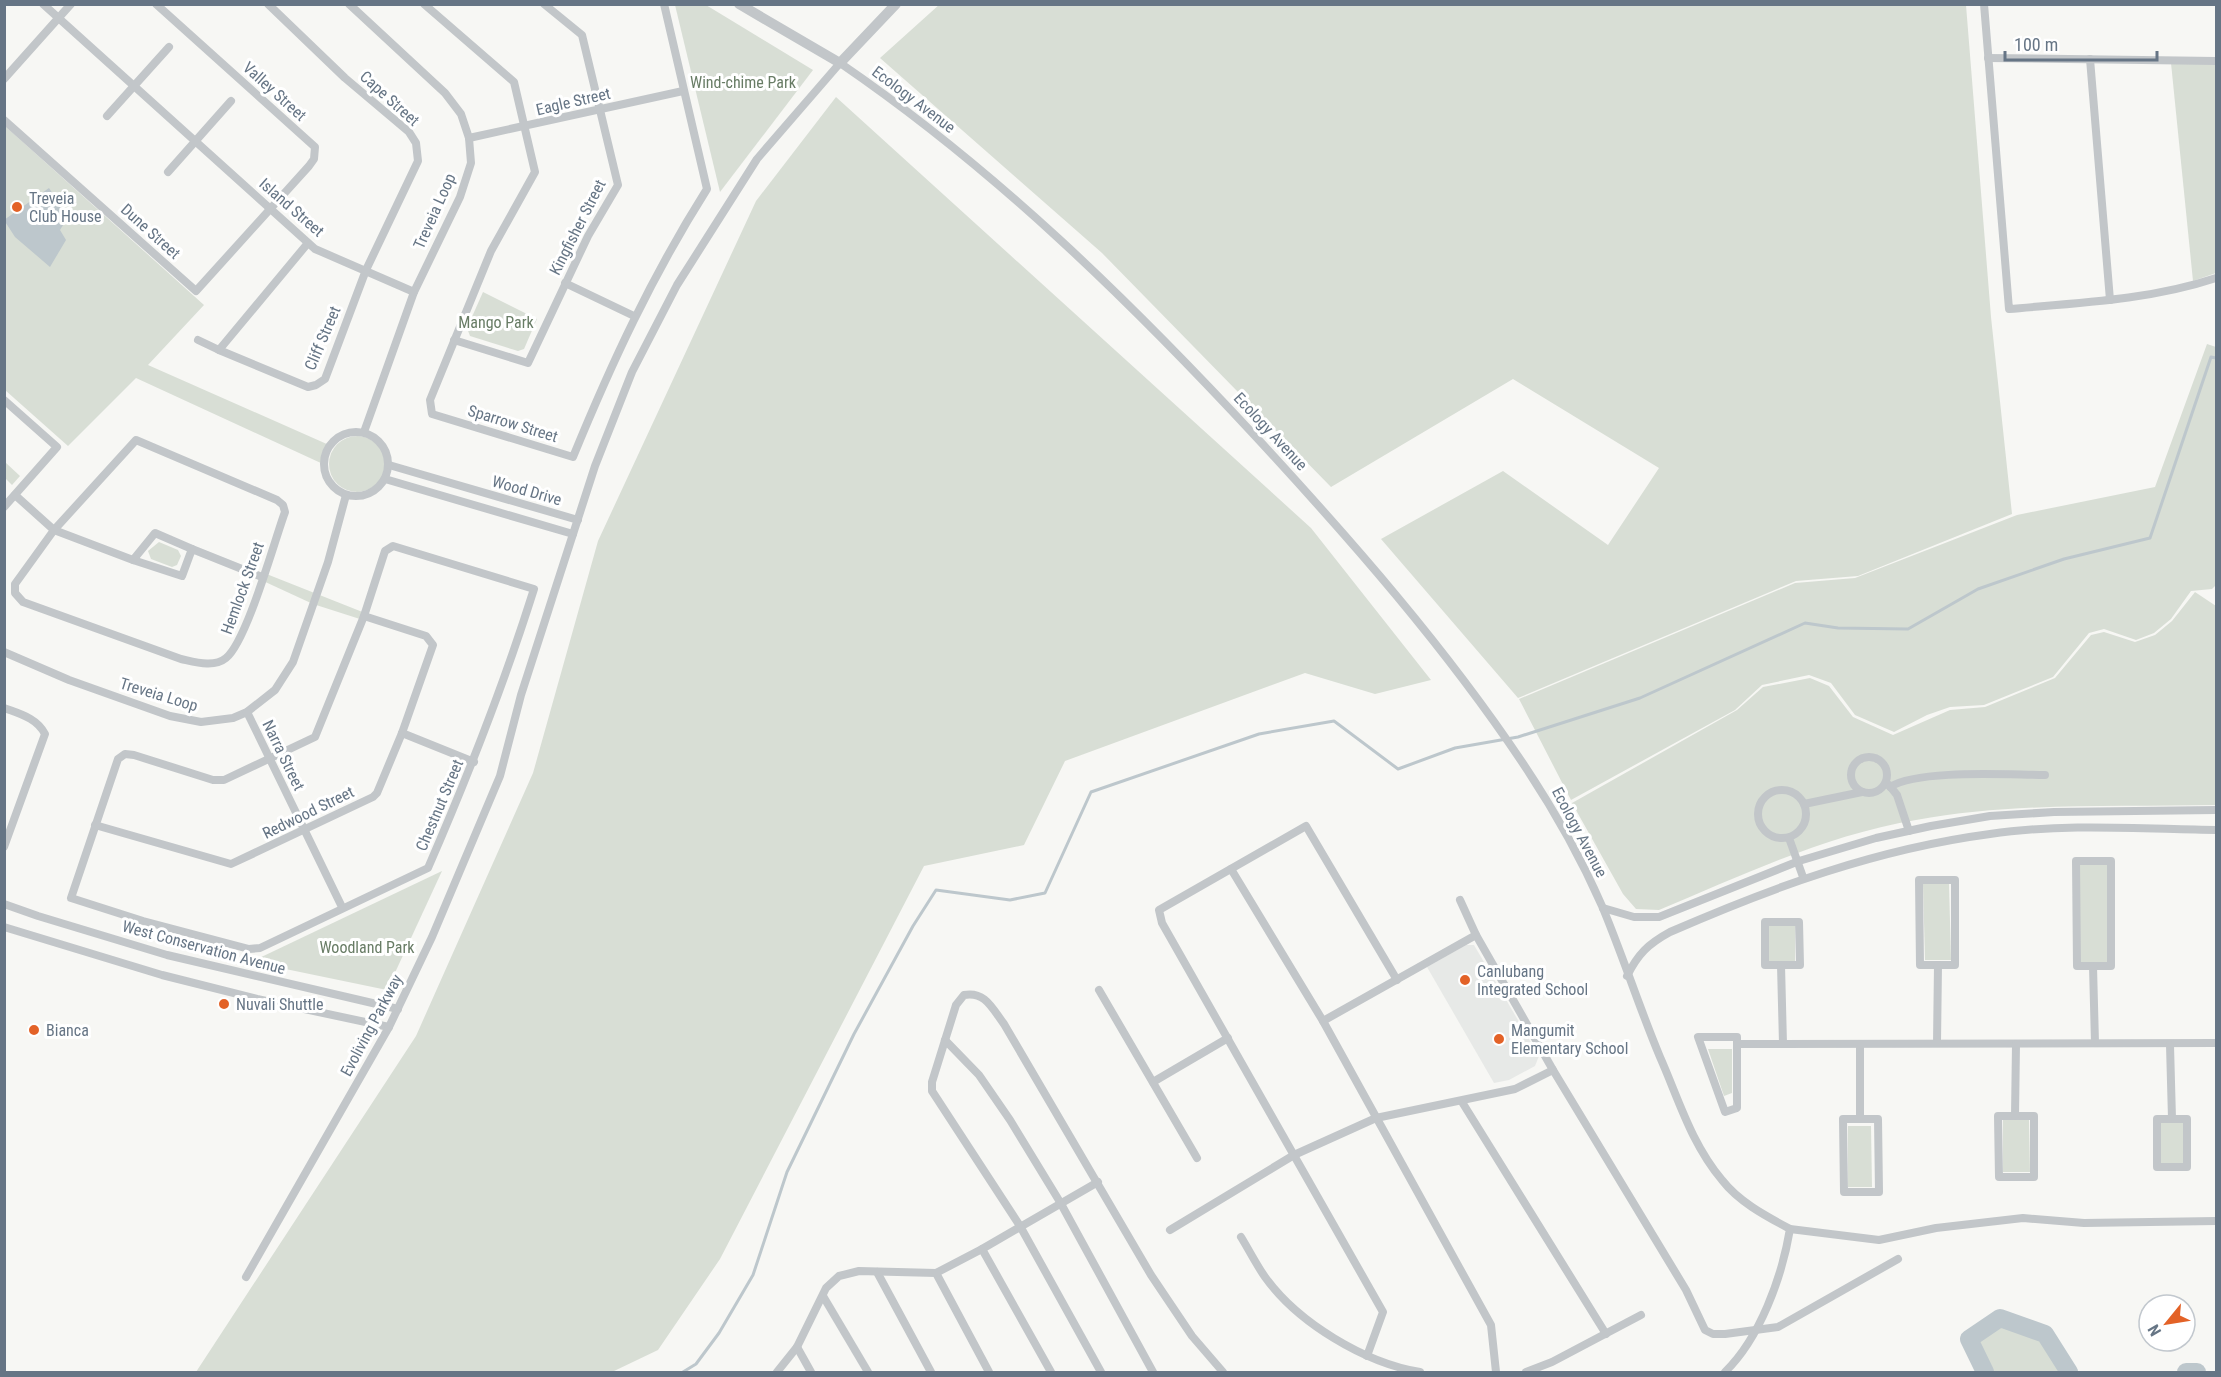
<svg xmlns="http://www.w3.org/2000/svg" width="2221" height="1377" font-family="'Roboto Condensed',sans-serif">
	<rect width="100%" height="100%" fill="#f7f7f4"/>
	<!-- built -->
	<path fill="#e7e9e7" d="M1466,945H1474L1539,1056L1535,1066L1509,1080L1494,1083L1427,967Z"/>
	<!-- green -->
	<g fill="#d8ded5">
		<path d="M940,4L1966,5L1991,317L2012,514L1858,576L1796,581L1518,698L1381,539L1503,471L1608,545L1659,468L1513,379L1331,487L1102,253L880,58Z"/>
		<path d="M675,5H706L813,70L720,192Z"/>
		<path d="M2171,63L2216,64V273L2193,281Z"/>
		<path d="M836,97L1311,528L1431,680L1375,694L1305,673L1065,761L1024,845L924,866L720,1259L658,1350L612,1372H196L416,1036L533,773L598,541L756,201Z"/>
		<path d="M5,126L204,305L148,365L329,445L323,464L136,378L68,446L5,390Z"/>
		<path d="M483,292L537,319L524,349L518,351L470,336L467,328Z"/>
		<path d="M2207,344L2216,347V585L2212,589L2191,591L2171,619L2154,633L2136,640L2104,629L2089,633L2053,677L1984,705L1950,707L1927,715L1894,732L1855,715L1831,683L1809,675L1762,685L1735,710L1571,800L1519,699L1795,583L1855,578L2017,515L2155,487Z"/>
		<circle cx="357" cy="464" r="28"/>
		<path d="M5,462L20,476L12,485L5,478Z"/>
		<path d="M159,542L178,550L181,556L177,565L172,567L151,559L148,551Z"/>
		<path d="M264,573L365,613L363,620L313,604L261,580Z"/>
		<path d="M2195,592L2216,606V805C2117,807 2015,802 1916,820C1826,835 1743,875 1659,910L1636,909L1623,894L1572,803L1737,710L1763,687L1810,678L1829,686L1853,717L1893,735L1950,710L1985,707L2055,678L2091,635L2104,632L2135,642L2155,635L2172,621Z"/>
		<path d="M2107,863L2109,963H2080L2079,865Z"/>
		<path d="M442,871L387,990L251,962Z"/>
		<path d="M1949,883L1951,960H1925L1923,884Z"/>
		<rect x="1768" y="926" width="27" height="36"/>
		<path d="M1708,1049H1732V1093L1724,1096Z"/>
		<path d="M2003,1120H2029L2030,1172H2003Z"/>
		<path d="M2184,1121L2185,1164L2159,1165L2158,1122Z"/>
		<path d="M1848,1126H1871L1872,1187H1848Z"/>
		<path d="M2000,1318L2045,1334L2069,1372H1985L1969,1339Z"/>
	</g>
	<!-- water -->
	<path fill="#bdc7cc" d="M49,188L68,217L60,230L66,240L50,267L15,237L4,220Z"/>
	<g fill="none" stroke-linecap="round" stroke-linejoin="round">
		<!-- stream -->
		<path stroke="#bdc7cc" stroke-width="3" d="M683,1372L696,1364L719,1333L753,1275L787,1172L854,1034L913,926L936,890L1010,900L1045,893L1091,792L1259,734L1334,721L1398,769L1455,748L1518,737L1640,698L1805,623L1838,628L1908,629L1978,589L2064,559L2150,538L2211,357L2216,358"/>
		<!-- river -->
		<g stroke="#bdc7cc" stroke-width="18">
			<path d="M1985,1372L1969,1339L2000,1318L2045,1334L2069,1372"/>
			<path d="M2186,1372H2197"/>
		</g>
		<!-- minor -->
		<g stroke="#c2c6c9" stroke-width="8">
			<path d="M43,4L315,249L414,292"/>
			<path d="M268,4L345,78L409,132L416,143L418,161L366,270L325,379L316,385L308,387L219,350L308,243"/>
			<path d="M349,4L445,93L461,114L469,138L471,163L460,197L414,292L364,432"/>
			<path d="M424,4L514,82L535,172L491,251L430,400L432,414L573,457C612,362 652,276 707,189L664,4"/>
			<path d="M1984,4L2009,309C2078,303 2150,300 2216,278"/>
			<path d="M1988,58L2216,61"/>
			<path d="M2090,59L2110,300"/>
			<path d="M4,79L71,4"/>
			<path d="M107,116L169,47"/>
			<path d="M4,120L196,291L309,166L314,159L315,147L156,4"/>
			<path d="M469,138L683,91"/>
			<path d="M168,172L231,101"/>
			<path d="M565,283L634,316"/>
			<path d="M198,340L219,350"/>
			<path d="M454,340L528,363L588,236L618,185L582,35L544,4"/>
			<path d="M4,400L57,447L4,507"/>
			<circle cx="356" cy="464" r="32"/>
			<path d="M136,440L277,500L283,505L285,512C274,542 247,641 226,658C214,668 195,662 181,659L23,602L15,593V584L54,530Z"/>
			<path d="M389,465L578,520"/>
			<path d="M385,479L573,534"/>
			<path d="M15,495L54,530L133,560L182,576L192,549L262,577"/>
			<path d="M393,546L534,589C504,684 468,776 428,868L260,948L249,949L143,921L71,898L118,759L125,754L134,755L213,780H224L315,737L364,616L385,551Z"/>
			<path d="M133,560L155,533L192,549"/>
			<path d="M4,652L69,680L170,716L201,722L233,718L247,712L275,690L293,662L328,562L346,495"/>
			<path d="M4,708C20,714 37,718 45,734L4,847"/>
			<path d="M247,712L342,907"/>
			<path d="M402,733L474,762"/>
			<circle cx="1869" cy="775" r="18"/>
			<path d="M1889,785L1897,795L1909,831"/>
			<path d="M1890,787C1919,769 2008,775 2045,775"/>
			<circle cx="1782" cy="814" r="24"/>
			<path d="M1804,804L1862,792"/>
			<path d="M95,825L231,864L373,797L377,793L402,733L433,645L426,636L364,616"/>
			<path d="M1789,838L1803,877"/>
			<path d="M2076,861H2111V966H2077Z"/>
			<path d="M1231,869L1323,1021L1491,1325L1496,1372"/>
			<path d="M1919,880H1955V965H1920Z"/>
			<path d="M1460,900L1476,935L1553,1070L1686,1290L1705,1330L1713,1334H1725L1778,1327L1898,1259"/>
			<path d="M4,904L38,916L167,955L398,1009"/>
			<path d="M1603,908L1634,917H1659L1799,861L1876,838L1931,826L1990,816L2054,812L2216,810"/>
			<path d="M1765,922H1799L1800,965H1765Z"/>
			<path d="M4,927L162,975L257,999L389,1027"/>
			<path d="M1781,965L1783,1044"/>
			<path d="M2093,966L2095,1043"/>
			<path d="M1627,976C1638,954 1648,944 1670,932C1773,887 1877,849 1990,834C2064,823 2142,829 2216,830"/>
			<path d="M1099,990L1197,1158"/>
			<path d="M1323,1021L1476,935"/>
			<path d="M1698,1037H1737V1108L1725,1112Z"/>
			<path d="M945,1040L979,1075L1010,1120L1060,1202L1153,1372"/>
			<path d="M1937,1043L1938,965"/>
			<path d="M1737,1044L2216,1043"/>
			<path d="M2170,1045L2172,1119"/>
			<path d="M1153,1082L1228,1038"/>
			<path d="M1462,1102L1606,1334"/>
			<path d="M1998,1116H2034V1177H1999Z"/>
			<path d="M2015,1116L2016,1044"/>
			<path d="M1843,1119H1878L1879,1192H1844Z"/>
			<path d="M1860,1119V1044"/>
			<rect x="2157" y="1119" width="30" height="48"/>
			<path d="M1790,1229L1879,1240L1936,1228L2023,1218L2084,1223L2216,1221"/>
			<path d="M1170,1230L1294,1155L1376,1118L1515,1089L1553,1070"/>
			<path d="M1241,1237C1249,1250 1256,1264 1265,1277C1298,1323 1365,1363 1420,1372"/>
			<path d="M877,1272L931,1372"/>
			<path d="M936,1273L989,1372"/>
			<path d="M246,1277L389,1027L432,937L500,776L521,695L595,466L632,372L677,285L757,159L840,63C995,169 1129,300 1257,438C1352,541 1446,648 1524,765C1554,810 1580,856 1602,906C1623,956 1639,1007 1660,1057C1679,1100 1691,1143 1722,1180C1739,1202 1766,1216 1790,1229C1782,1277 1760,1338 1725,1372"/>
			<path d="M823,1296L868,1372"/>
			<path d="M797,1347L811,1372"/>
			<path d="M1367,1356L1383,1312L1162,923L1159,910L1306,826L1397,980"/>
			<path d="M777,1372L797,1347L826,1288L839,1276L859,1271L936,1273L982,1249"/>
			<path d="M1051,1372L982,1249L1098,1182"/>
			<path d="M1101,1372L1020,1226L932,1091V1082L956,1005L964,995C985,991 992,1008 1004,1024L1151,1275L1192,1336L1223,1372"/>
			<path d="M1526,1372L1552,1362L1641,1315"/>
		</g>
		<!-- tertiary -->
		<path stroke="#c2c6c9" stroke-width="10" d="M739,4L840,63L896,4"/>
	</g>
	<!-- markers -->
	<g fill="#e36227" stroke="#fff" stroke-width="2">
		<circle cx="17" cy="207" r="6"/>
		<circle cx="1465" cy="980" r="6"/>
		<circle cx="224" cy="1004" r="6"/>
		<circle cx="34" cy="1030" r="6"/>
		<circle cx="1499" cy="1039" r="6"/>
	</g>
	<g text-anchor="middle" stroke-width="6" stroke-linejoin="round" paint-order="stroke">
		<!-- park labels -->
		<g font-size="16" fill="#687c65" stroke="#fff">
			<text x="743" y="88">Wind-chime Park</text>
			<text x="496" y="328">Mango Park</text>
			<text x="367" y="953">Woodland Park</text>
		</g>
		<!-- street labels -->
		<g font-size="16" fill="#667585" stroke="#fff">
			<text transform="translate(275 91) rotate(42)" y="6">Valley Street</text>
			<text transform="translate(390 98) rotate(42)" y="6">Cape Street</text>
			<text transform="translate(914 99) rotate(37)" y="6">Ecology Avenue</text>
			<text transform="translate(573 101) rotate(-13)" y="6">Eagle Street</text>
			<text transform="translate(292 207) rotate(41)" y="6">Island Street</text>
			<text transform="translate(434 211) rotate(-66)" y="6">Treveia Loop</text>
			<text transform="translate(577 227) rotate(-63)" y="6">Kingfisher Street</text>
			<text transform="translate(151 231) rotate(42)" y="6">Dune Street</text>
			<text transform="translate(322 338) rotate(-67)" y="6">Cliff Street</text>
			<text transform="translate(513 423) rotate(17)" y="6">Sparrow Street</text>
			<text transform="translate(1271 431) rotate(47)" y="6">Ecology Avenue</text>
			<text transform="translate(527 490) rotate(16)" y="6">Wood Drive</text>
			<text transform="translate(242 588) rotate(-70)" y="6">Hemlock Street</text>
			<text transform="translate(159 694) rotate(17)" y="6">Treveia Loop</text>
			<text transform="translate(284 755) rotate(64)" y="6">Narra Street</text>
			<text transform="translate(439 805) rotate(-67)" y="6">Chestnut Street</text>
			<text transform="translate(308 812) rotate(-26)" y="6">Redwood Street</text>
			<text transform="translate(1580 832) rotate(62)" y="6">Ecology Avenue</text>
			<text transform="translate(204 947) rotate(15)" y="6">West Conservation Avenue</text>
			<text transform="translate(371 1025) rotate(-62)" y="6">Evoliving Parkway</text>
		</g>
		<!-- poi labels -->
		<g font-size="16" fill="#667585" stroke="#fff" text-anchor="start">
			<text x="29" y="204">Treveia<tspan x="29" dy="18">Club House</tspan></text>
			<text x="1477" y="977">Canlubang<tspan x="1477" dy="18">Integrated School</tspan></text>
			<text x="236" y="1010">Nuvali Shuttle</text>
			<text x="46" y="1036">Bianca</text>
			<text x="1511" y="1036">Mangumit<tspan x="1511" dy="18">Elementary School</tspan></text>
		</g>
	</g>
	<!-- border -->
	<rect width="2221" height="1377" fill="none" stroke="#667585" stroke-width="12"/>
	<!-- north arrow -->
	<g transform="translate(2167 1323) rotate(240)"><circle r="28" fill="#ffffff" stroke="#c2c8ce" stroke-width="1.5"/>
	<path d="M0-4.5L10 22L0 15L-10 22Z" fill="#e36227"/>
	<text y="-9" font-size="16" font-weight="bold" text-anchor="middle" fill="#667585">N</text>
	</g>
	<!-- scale -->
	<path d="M2005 51v9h152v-9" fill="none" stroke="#667585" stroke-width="3"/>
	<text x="2014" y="51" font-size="18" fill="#667585" stroke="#ffffff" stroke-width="4.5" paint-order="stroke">100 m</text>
</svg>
